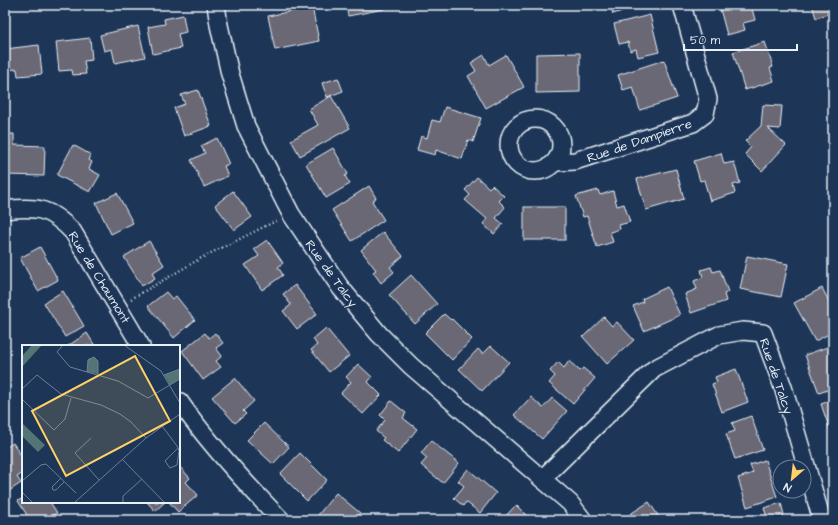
<svg xmlns="http://www.w3.org/2000/svg" width="838" height="525" font-family="'Architects Daughter',sans-serif">
	<rect width="100%" height="100%" fill="#1d3557"/>
	<filter id="ink" filterUnits="userSpaceOnUse"><feTurbulence type="fractalNoise" baseFrequency=".025" numOctaves="2"/><feDisplacementMap in="SourceGraphic" scale="8" xChannelSelector="R" yChannelSelector="G"/><feConvolveMatrix kernelMatrix="1 2 1 2 8 2 1 2 1" color-interpolation-filters="sRGB"/></filter>
	<g filter="url(#ink)">
		<!-- building -->
		<g fill="#6a6774" stroke="#e8f1f8">
			<path d="M346,5H383L384,9L348,16Z"/>
			<path d="M610,5H641L613,14Z"/>
			<path d="M719,5H751L755,20L743,23L745,30L727,35Z"/>
			<path d="M812,5H833V12L816,18Z"/>
			<path d="M312,7L319,41L275,50L268,16Z"/>
			<path d="M183,15L186,32L178,34L181,48L153,54L148,27L165,24L164,19Z"/>
			<path d="M650,15L659,52L638,57L636,49L630,51L628,42L619,44L614,24Z"/>
			<path d="M833,24V39L829,25Z"/>
			<path d="M138,26L145,57L115,63L112,49L104,51L100,35Z"/>
			<path d="M90,38L92,60L84,61L86,74L73,75L72,70L59,71L56,42Z"/>
			<path d="M765,42L773,67L770,68L774,81L745,90L733,52Z"/>
			<path d="M39,45L42,74L18,76L17,69L6,70L5,49Z"/>
			<path d="M580,53V92L536,93V54Z"/>
			<path d="M484,55L489,65L506,55L524,87L486,108L468,76L476,71L471,63Z"/>
			<path d="M664,60L677,98L640,110L633,87L623,90L618,75Z"/>
			<path d="M338,78L343,91L327,97L322,83Z"/>
			<path d="M198,90L211,126L184,136L174,108L185,104L181,95Z"/>
			<path d="M331,96L350,128L300,156L291,140L318,125L309,109Z"/>
			<path d="M763,105L782,106L780,129L768,128L786,145L762,171L745,154L751,147L745,141L761,126Z"/>
			<path d="M445,107L481,118L473,142L468,140L462,159L436,150L435,155L417,150L421,136L427,138L432,120L440,122Z"/>
			<path d="M5,134H14V145L45,146L44,176L5,175Z"/>
			<path d="M217,138L229,164L224,166L228,176L204,187L191,160L205,153L201,146Z"/>
			<path d="M73,145L91,155L89,160L92,162L89,169L100,175L90,192L57,175Z"/>
			<path d="M333,148L348,174L345,176L350,184L326,198L306,164Z"/>
			<path d="M721,153L724,164L734,162L740,183L733,185L735,193L710,201L704,180L700,181L694,161Z"/>
			<path d="M676,169L684,199L646,210L637,179Z"/>
			<path d="M477,177L489,188L492,185L504,196L499,201L505,207L496,218L503,224L494,234L483,224L487,219L465,200L470,195L465,190Z"/>
			<path d="M369,186L376,198L372,201L384,220L352,241L332,210Z"/>
			<path d="M598,190L600,195L613,191L617,206L624,204L630,222L619,225L620,229L610,232L613,242L597,247L587,216L583,217L576,196Z"/>
			<path d="M233,191L252,217L234,230L215,205Z"/>
			<path d="M117,193L133,223L111,234L96,203Z"/>
			<rect x="524" y="207" width="41" height="33"/>
			<path d="M383,232L403,256L390,267L394,272L381,283L373,272L376,270L361,250Z"/>
			<path d="M267,240L283,263L278,267L283,275L262,290L245,265L259,256L254,249Z"/>
			<path d="M149,241L164,265L152,273L155,278L142,286L124,257Z"/>
			<path d="M40,247L58,280L38,291L20,258Z"/>
			<path d="M747,256L788,264L781,297L740,289Z"/>
			<path d="M711,267L713,272L720,270L728,292L724,294L726,301L691,313L685,294L697,289L694,281L703,277L701,270Z"/>
			<path d="M411,275L437,304L415,324L389,295Z"/>
			<path d="M295,285L317,314L297,329L283,311L291,305L283,294Z"/>
			<path d="M667,287L680,315L644,331L633,306L643,302L642,299Z"/>
			<path d="M822,288L833,309V332L815,341L794,303Z"/>
			<path d="M63,291L84,326L65,337L44,303Z"/>
			<path d="M166,292L172,299L176,296L195,320L174,338L148,306Z"/>
			<path d="M444,314L451,320L452,319L472,339L452,360L425,333Z"/>
			<path d="M604,317L612,326L617,322L634,340L607,364L583,337Z"/>
			<path d="M326,328L349,356L329,372L311,350L317,345L313,339Z"/>
			<path d="M87,333L95,346H68Z"/>
			<path d="M205,333L209,338L215,333L223,343L216,348L222,356L216,361L221,367L203,380L182,351Z"/>
			<path d="M833,345V388L819,393L805,355Z"/>
			<path d="M491,346L509,362L482,391L459,369L478,349L483,354Z"/>
			<path d="M569,361L580,371L583,368L595,378L573,404L549,383L555,376L550,371L558,362L564,368Z"/>
			<path d="M358,364L372,377L368,382L381,395L363,414L341,393L351,382L346,377Z"/>
			<path d="M736,369L748,402L722,412L712,384L717,382L715,377Z"/>
			<path d="M235,378L254,401L243,411L246,414L235,423L212,397Z"/>
			<path d="M531,397L543,408L552,398L567,411L542,439L514,415Z"/>
			<path d="M833,400V432L831,433L821,404Z"/>
			<path d="M391,401L406,413L403,418L417,429L398,453L382,440L384,438L376,431L385,420L380,415Z"/>
			<path d="M751,416L763,450L735,459L726,434L735,431L732,423Z"/>
			<path d="M264,423L289,447L273,464L247,440Z"/>
			<path d="M431,441L459,463L443,483L421,465L427,458L421,453Z"/>
			<path d="M13,443L23,458V473L17,477L21,483L6,493L5,491V448Z"/>
			<path d="M300,453L327,480L307,501L280,474Z"/>
			<path d="M765,460L777,497L747,507L738,478L753,473L750,465Z"/>
			<path d="M179,466L190,478L186,482L198,495L178,512L169,502H179Z"/>
			<path d="M468,469L496,493L480,513L466,502L463,506L454,498L464,486L458,481Z"/>
			<path d="M336,493L360,513L354,520H323L318,515Z"/>
			<path d="M23,498V502H50L57,513L45,520H22L21,519L27,515L18,501Z"/>
			<path d="M147,502H165L155,511Z"/>
			<path d="M649,502L661,520H626L624,518Z"/>
			<path d="M781,503L784,515L768,520L764,508Z"/>
			<path d="M516,505L527,516L525,518L527,520H502Z"/>
		</g>
		<g fill="none" stroke-linecap="round" stroke-linejoin="round">
			<!-- street casing -->
			<g stroke="#e8f1f8" stroke-width="20">
				<g id="street">
					<path d="M216,5L219,25L230,74L246,126L291,214L340,287L379,334L411,366L570,503L583,520"/>
					<circle cx="535" cy="145" r="26"/>
					<path d="M555,162L575,161L693,123L705,114L708,99L682,5"/>
					<path d="M5,210C38,206 50,208 73,232L141,346"/>
					<path d="M179,401C209,444 245,483 281,520"/>
					<path d="M542,479L654,369L719,335L743,331L763,333L783,387L822,520"/>
				</g>
			</g>
			<!-- path -->
			<path stroke="#e8f1f8" stroke-width="2.5" stroke-dasharray="1 3" stroke-linecap="butt" d="M131,299L203,257L278,220"/>
			<!-- street -->
			<use href="#street" stroke="#1d3557" stroke-width="17"/>
		</g>
	</g>
	<g text-anchor="middle" stroke-width="3" stroke-linejoin="round" paint-order="stroke">
		<!-- street labels -->
		<g font-size="13" fill="#e8f1f8" stroke="#1d3557">
			<text transform="translate(639 140) rotate(-19)" y="5">Rue de Dampierre</text>
			<text transform="translate(332 273) rotate(54)" y="5">Rue de Talcy</text>
			<text transform="translate(100 277) rotate(58)" y="5">Rue de Chaumont</text>
			<text transform="translate(777 376) rotate(71)" y="5">Rue de Talcy</text>
		</g>
	</g>
	<!-- overview -->
	<g transform="translate(22 345)">
		<rect width="158" height="158" fill="#1d3557"/>
		<path d="M72,12L76,16V29L65,27L66,14ZM158,24V34L148,40L142,30Z" fill="#537575"/>
		<path d="M10,0H20L0,22V11ZM0,78L23,100L16,107L0,91Z" fill="#537575"/>
		<path fill="none" stroke="#6e8097" stroke-width="1" d="M41,0L35,7L48,22L96,36L126,53L158,34M102,0L139,26L158,58M65,27L66,15L72,12L76,16V29M142,30L158,24M0,44L15,30L39,49L79,60L98,69L109,77L124,93M0,54L32,85L43,74L49,53M140,81L155,101L156,103L157,106L155,120L148,123L143,116L156,103M69,93L53,108L77,135M100,114L143,158M39,133L30,142L31,145H34L42,137M0,136L19,120L24,119L54,148M0,147L11,158M52,158L124,93L158,69M101,158V151L120,134"/>
		<path fill="#ffd166" fill-opacity="0.15" stroke="#ffd166" stroke-width="2" d="M113,11L148,76L44,131L10,66Z"/>
		<rect width="158" height="158" fill="none" stroke="#e8f1f8" stroke-width="2"/>
	</g>
	<!-- margin -->
	<rect width="838" height="525" fill="none" stroke="#1d3557" stroke-width="20"/>
	<rect x="10" y="10" width="818" height="505" fill="none" stroke="#e8f1f8" stroke-width="1.5" filter="url(#ink)"/>
	<!-- north arrow -->
	<g transform="translate(792 479) rotate(208)"><circle r="19" fill="#1d3557" stroke="#6e8097"/>
	<path d="M0-3L7 15L0 10L-7 15Z" fill="#ffd166"/>
	<text y="-6" font-size="11" font-weight="bold" text-anchor="middle" fill="#e8f1f8">N</text>
	</g>
	<!-- scale -->
	<path d="M684 44v6h113v-6" fill="none" stroke="#e8f1f8" stroke-width="2"/>
	<text x="690" y="44" font-size="12" fill="#e8f1f8" stroke="#1d3557" stroke-width="3" paint-order="stroke">50 m</text>
</svg>
